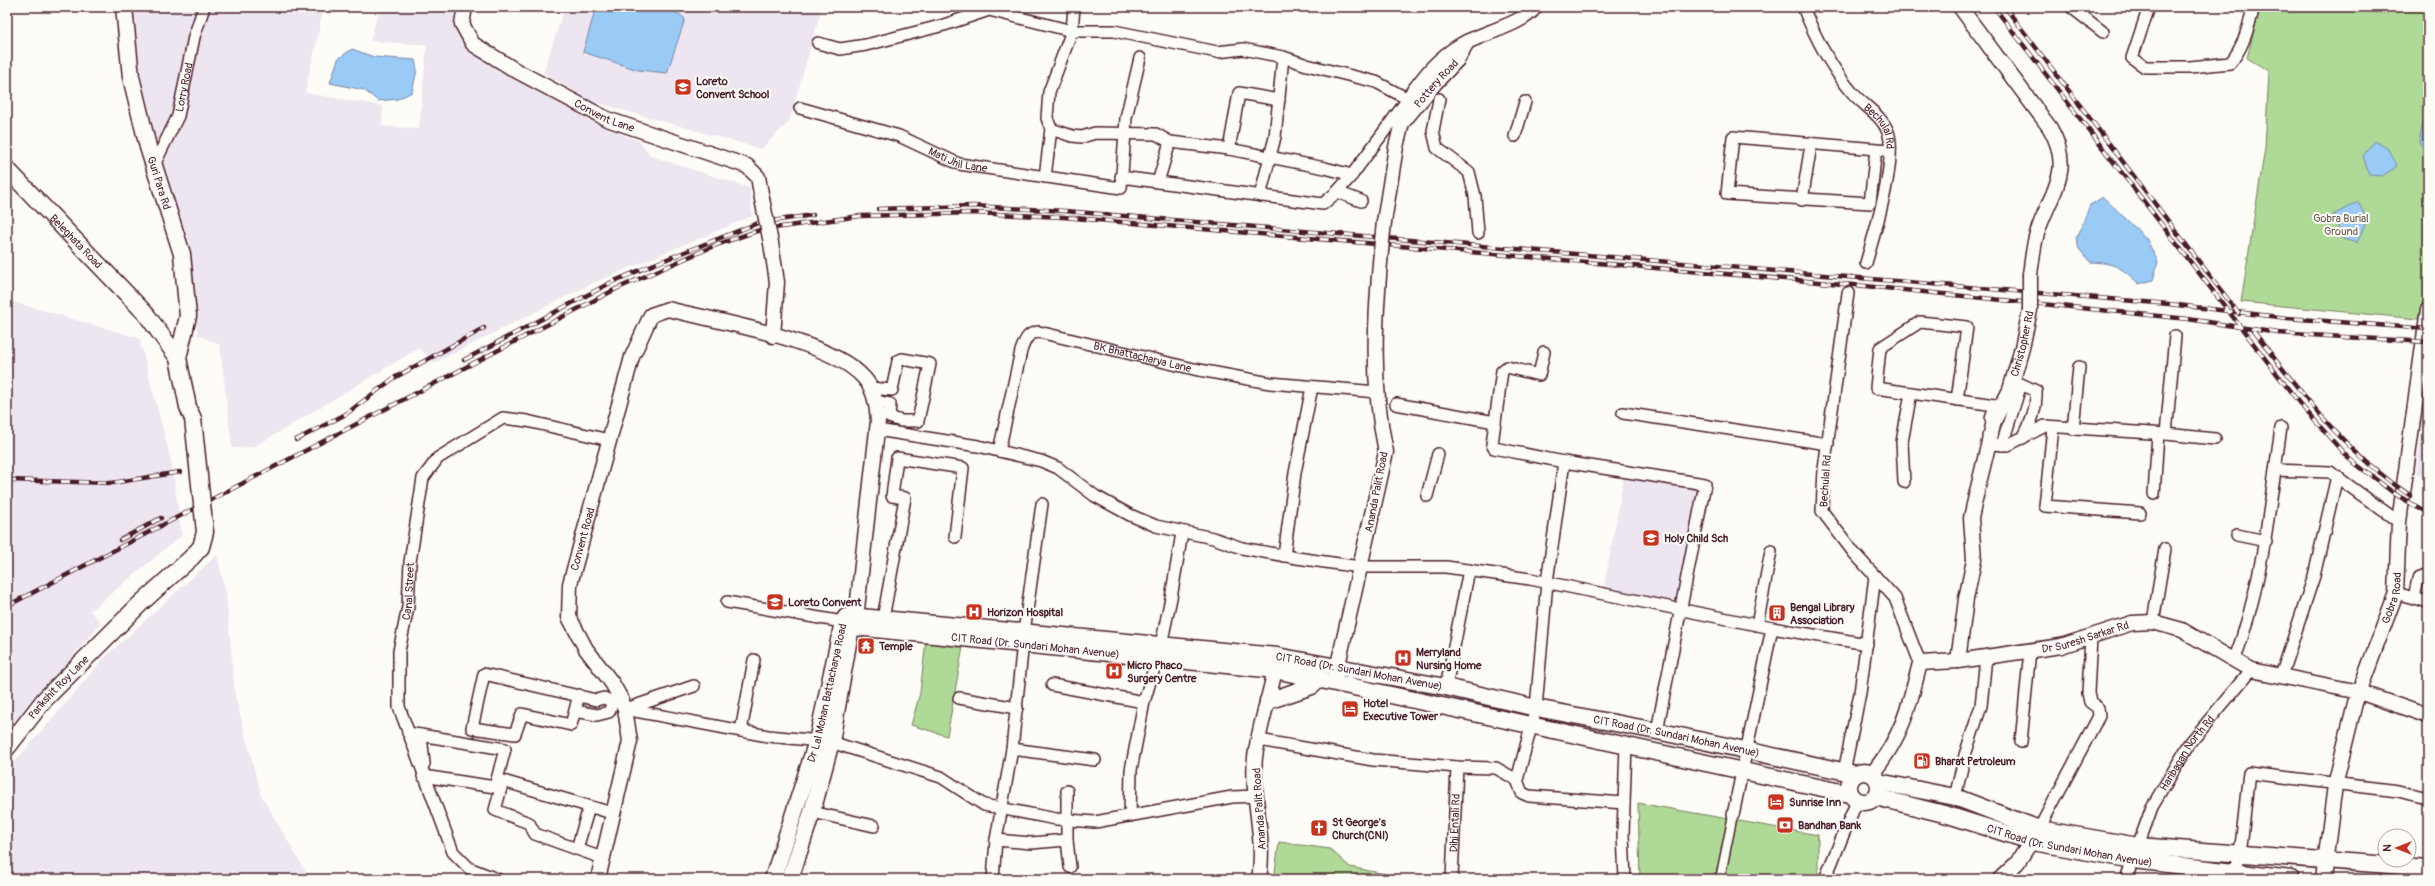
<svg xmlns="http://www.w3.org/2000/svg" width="2435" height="886" font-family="Pangolin,sans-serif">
	<rect width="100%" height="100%" fill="#fdfcf7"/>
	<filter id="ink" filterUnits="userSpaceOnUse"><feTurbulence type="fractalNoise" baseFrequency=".025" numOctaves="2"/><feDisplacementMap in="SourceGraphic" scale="8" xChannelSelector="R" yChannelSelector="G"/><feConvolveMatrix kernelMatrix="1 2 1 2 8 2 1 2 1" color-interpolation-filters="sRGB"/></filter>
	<g filter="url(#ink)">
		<!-- built -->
		<g fill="#ede5f0">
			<path d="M130,7H322L320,25L305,93L383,106L382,126L419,129L427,45L370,41L380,7H460L455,26L475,54L594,123L639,141L651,156L750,188L752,216L591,284L434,363L419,348L254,447L232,448L220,345L198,335L188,237L154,147L134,67Z"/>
			<path d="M565,7H822L789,122L761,149L591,101L543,73Z"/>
			<path d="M7,302L17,303L139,338L171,461L182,535L90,611L101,623L21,716L7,736Z"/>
			<path d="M2428,389V479L2416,473Z"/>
			<path d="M1624,477L1700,487L1676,604L1604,588Z"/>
			<path d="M217,555L226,593L235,696L261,795L310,879H7V771L105,657Z"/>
		</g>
		<!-- green -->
		<g fill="#afd996" stroke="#7c7c60">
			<path d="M2260,7H2428V288L2418,319L2241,302L2265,148L2269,71L2247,58Z"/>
			<path d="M926,640L964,641L947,736L911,725L920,693Z"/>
			<path d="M1638,803L1818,835V879H1640Z"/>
			<path d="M1279,842L1330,849L1350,867L1385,874L1386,879H1274Z"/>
		</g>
		<!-- water -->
		<g fill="#9acaf6" stroke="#7a86a5">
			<path d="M596,7C622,7 667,0 685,19L667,73L638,70L583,52Z"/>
			<path d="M352,49L374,57L415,60L417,70L412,92L398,99L378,101L364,90L330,83L338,59Z"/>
			<path d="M2425,115H2428V155L2419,142Z"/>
			<path d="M2374,141L2387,148L2398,166L2382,176L2369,175L2363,156Z"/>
			<path d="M2103,197L2146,238L2158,262L2153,280L2139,284C2121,267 2115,263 2090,262L2079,249L2076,239L2090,205Z"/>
			<path d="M2358,202L2367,219L2357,243L2343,239L2333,215Z"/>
		</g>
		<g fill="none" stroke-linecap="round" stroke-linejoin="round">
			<!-- pedestrian casing -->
			<g stroke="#4a1f2b" stroke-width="11">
				<path id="pedestrian" d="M1720,879L1733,815"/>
			</g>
			<!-- minor casing -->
			<g stroke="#4a1f2b" stroke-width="14">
				<g id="minor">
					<path id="s1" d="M1803,7C1815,37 1830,66 1851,91C1862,105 1882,115 1888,132C1898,158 1874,235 1866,263"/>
					<path d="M2071,7L2103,32"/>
					<path d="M2149,7L2132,58L2145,67H2190L2230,63C2244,47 2248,27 2254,7"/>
					<path d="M818,43L840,49L866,45L944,25L989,10L1072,31H1114L1217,52L1243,49L1283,57L1307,65L1376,82L1408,99L1352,175L1337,192"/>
					<path d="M1439,99L1433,131L1437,148L1469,172L1475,196L1478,233"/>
					<path id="s2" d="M800,108L899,136L959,164L1121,188L1126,118L1140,58"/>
					<path d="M1051,129L1072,136L1082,137L1095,133L1156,134L1170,142L1229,149L1325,168L1352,175"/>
					<path d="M1515,136L1525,102"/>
					<path d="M1229,149L1239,93L1279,100"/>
					<path d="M1876,149L1870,203L1727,194L1733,137L1889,150"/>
					<path id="s3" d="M154,165L178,116L194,37L204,7"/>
					<path d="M1045,177L1051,129L1047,118L1049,92L1072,31L1074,7"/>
					<path d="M1121,177L1323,204L1337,192L1361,201"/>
					<path d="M1158,182L1170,142"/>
					<path d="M1260,196L1275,137L1283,57"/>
					<path d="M1802,200L1811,145"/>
					<path d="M1848,293L1824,469L1822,511L1854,553L1895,598L1920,663"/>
					<path d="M870,388L892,390L898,361L902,359L930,364L918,421H901L889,417L890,404L875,401"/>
					<path d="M1957,400L1967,327L1920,322L1880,348L1876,388L1995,405L1991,419"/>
					<path d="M1396,404L1495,422L1492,444L1494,448L1564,462"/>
					<path d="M1623,413L1828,444"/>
					<path d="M1495,422L1502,371L1507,367L1539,375L1544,352"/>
					<path d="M2053,427L2045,506L2140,513"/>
					<path d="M2073,429L2079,367"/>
					<path d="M877,430L978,446L1041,461L1058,468L1095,496L1130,515L1156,526L1213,538L1242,548L1297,558L1360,567H1446L1530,579L1772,628L1867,644"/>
					<path d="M2166,434L2215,439"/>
					<path d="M1988,436L1989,444L2008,445L2045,426L2166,434L2175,336"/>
					<path d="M2002,445L2021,384L2036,391C2037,409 2031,423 2023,438"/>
					<path id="s4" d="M999,451L1021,351C1025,340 1027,333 1039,332L1194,369L1270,383L1377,392"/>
					<path d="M2275,470L2330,472L2399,522"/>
					<path d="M1904,482L1902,442L1911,393"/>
					<path d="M2154,494L2158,434"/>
					<path d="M1427,496L1438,454"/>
					<path d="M2237,535L2266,541"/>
					<path d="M1284,556L1295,473L1312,387"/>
					<path d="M2396,593L2428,602"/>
					<path d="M2414,598L2418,579L2428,575"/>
					<path d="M727,602L843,622"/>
					<path d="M883,619L905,498L892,496L897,458L963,468L955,537"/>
					<path d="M2153,622L2165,549"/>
					<path d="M1757,625L1771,551"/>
					<path d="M2234,661C2263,584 2269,508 2281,428"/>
					<path d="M2281,676L2314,576L2337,476"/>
					<path d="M1052,685L1144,702"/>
					<path d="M1446,687L1469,570"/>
					<path d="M579,695L571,725L522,714L515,734L472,728L484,674L596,700L604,698L613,702"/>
					<path d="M959,698L1017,708"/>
					<path d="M625,709L768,736L831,742L941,777L984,805L1056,819L1095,822L1232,797L1256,796"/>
					<path d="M626,709L694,686"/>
					<path d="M575,711L597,715L609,712L613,702L619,700"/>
					<path d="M741,731L754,660"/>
					<path d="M408,733L505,749L495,787L423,776"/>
					<path d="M421,735L424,764"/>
					<path d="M1259,740L1373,760L1457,767L1496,768L1517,780L1536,708L1547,582L1564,462L1705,484L1657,731"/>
					<path d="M2021,742L2030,650"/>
					<path d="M1012,749L1095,760"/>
					<path d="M1844,772L1860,693L1875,576"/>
					<path d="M1517,780L1522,793L1529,796L1624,803"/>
					<path d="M1067,791V840L1070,867"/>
					<path d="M1955,797L1965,755L1981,706L1986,657"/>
					<path d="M812,812L874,826"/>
					<path d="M1733,815L1772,628"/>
					<path d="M1130,816L1131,770L1144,702L1161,645L1171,598L1182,533"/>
					<path d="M2039,829L2099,716L2098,708L2090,702L2088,693L2091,637"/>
					<path d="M996,840L1031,843L1067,840"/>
					<path d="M577,849L589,807"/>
					<path d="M602,858L535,834L529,823L495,810L503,781L612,813"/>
					<path d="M2234,878C2244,844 2244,808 2249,773L2398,791L2428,798"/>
					<path id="s5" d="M497,879L469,868L453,852L399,707V651L408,607L410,562L423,478L438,458L503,418L527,421L609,440"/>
					<path d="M993,879L996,840L1012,749L1024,632L1042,504"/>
					<path id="s6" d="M1452,879L1457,767"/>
					<path d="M1625,879L1623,834L1626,744"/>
					<path d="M1825,879L1857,801"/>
					<path id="s7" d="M2126,879L2152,807L2190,743L2251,670"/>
				</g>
			</g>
			<!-- tertiary casing -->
			<g stroke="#4a1f2b" stroke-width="17">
				<g id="tertiary">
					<path id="s8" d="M465,7L462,24L473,44L515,70L607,119L747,166L758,177L762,199"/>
					<path d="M1960,7L2050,128C2076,174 2048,194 2036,237C2033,249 2032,262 2030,274"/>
					<path d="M1408,99C1425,76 1437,59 1461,45C1481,33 1522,25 1535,7"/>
					<path id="s9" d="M1384,222L1396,147L1402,123L1435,83L1457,60L1467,42"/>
					<path d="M771,243L777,282L773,336"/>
					<path id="s10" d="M1958,661L1966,599L1974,560L1971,518L1975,500L1994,421L2010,390L2022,348L2030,310"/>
					<path d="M1335,678L1386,452C1371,382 1375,321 1381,251"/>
					<path id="s11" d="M1872,774C1902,737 1909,708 1920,663L1958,661L2061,646L2132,623L2153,622L2182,630L2251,670L2359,692L2428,716"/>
					<path id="s12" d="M598,879L630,741L625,709L621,699L612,683L586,649L569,617L570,584L632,357L651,315L668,309C719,322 831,340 864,378C875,390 877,407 878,421L855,627"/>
					<path d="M1259,879C1266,839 1251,797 1255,757C1259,728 1269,698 1275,670"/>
					<path d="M2000,879L2017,863L2037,833"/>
					<path id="s13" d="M2323,879L2335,785L2355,703L2396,593L2399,522L2428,309"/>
				</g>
			</g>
			<!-- secondary casing -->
			<g stroke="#4a1f2b" stroke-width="19">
				<g id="secondary">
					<path id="s14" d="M124,7L131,77L148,147L182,254L188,316L178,358"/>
					<path id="s15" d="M7,169L146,314L178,358L188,407L193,419"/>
					<path d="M1268,701L1312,686L1319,679"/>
					<path id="s16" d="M7,748L44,700L140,604L191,558"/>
					<circle cx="1864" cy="787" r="15"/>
					<path d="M1879,782L1955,797L2039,829L2138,846L2428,868"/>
					<path id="s17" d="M1876,797L1948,815L2033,842L2134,860L2291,879"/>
					<path id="s18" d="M773,879L817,741L843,622L846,617L850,616L1277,656L1446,687L1536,708L1657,731L1856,774"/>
					<path id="s19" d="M790,879L812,812L831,742L850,632L855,627L1275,670L1850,794"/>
				</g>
			</g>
			<!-- pedestrian -->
			<use href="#pedestrian" stroke="#fdfcf7" stroke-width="8"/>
			<!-- minor -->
			<use href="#minor" stroke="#fdfcf7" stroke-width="11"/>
			<!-- tertiary -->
			<use href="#tertiary" stroke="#fdfcf7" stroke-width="14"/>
			<!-- secondary -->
			<use href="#secondary" stroke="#fdfcf7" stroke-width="16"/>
			<!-- rail casing -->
			<g stroke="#4a1f2b" stroke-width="4.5">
				<g id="rail">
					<path d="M1994,7L2300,404L2348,458L2395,494L2428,513"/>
					<path d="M2005,7L2239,314"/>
					<path d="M878,209L973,206L1065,211L2169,304L2287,318L2428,329"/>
					<path d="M2253,331C2303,394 2343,452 2411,496"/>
					<path d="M464,360L612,282L652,265L758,223L813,215"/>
					<path d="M296,440L346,414L394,378L484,328"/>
					<path d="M7,480L112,483L180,472"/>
					<path d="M120,540L161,518"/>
					<path d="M7,606L616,289L716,245L760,230L860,216L973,213L1063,217L1865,286L2188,319L2278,333L2428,342"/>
				</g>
			</g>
			<!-- rail -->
			<use href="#rail" stroke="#fdfcf7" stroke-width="3" stroke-dasharray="9" stroke-linecap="butt"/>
			<!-- tertiary-bridge casing -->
			<g stroke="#4a1f2b" stroke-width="17" stroke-linecap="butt">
				<g id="tertiary-bridge">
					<path d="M762,199L771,243"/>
					<path d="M1381,251L1384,222"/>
					<path d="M2030,310V274"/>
				</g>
			</g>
			<!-- secondary-bridge casing -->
			<g stroke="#4a1f2b" stroke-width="19" stroke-linecap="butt">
				<path id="secondary-bridge" d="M191,558L201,547L205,532L193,419"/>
			</g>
			<!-- tertiary-bridge -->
			<use href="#tertiary-bridge" stroke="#fdfcf7" stroke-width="14"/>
			<!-- secondary-bridge -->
			<use href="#secondary-bridge" stroke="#fdfcf7" stroke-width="16"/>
		</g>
	</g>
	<!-- icons -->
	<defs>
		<g id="school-square" transform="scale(0.9)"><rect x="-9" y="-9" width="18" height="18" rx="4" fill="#c8321e" stroke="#fdfcf7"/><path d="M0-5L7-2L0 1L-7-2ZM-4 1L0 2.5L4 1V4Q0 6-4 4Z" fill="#fff"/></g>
		<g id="hospital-square" transform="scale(0.9)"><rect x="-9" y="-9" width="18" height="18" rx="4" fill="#c8321e" stroke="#fdfcf7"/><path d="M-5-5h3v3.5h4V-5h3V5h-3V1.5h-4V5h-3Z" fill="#fff"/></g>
		<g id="building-square" transform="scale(0.9)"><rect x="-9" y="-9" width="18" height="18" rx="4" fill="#c8321e" stroke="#fdfcf7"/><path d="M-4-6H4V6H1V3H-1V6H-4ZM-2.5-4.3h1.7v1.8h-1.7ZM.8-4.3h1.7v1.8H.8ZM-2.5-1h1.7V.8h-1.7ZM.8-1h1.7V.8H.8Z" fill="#fff"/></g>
		<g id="temple-square" transform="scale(0.9)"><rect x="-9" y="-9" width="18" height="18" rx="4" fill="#c8321e" stroke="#fdfcf7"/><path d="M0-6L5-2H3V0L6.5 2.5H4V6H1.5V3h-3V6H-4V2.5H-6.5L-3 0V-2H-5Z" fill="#fff"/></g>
		<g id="hotel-square" transform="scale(0.9)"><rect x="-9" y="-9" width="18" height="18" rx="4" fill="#c8321e" stroke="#fdfcf7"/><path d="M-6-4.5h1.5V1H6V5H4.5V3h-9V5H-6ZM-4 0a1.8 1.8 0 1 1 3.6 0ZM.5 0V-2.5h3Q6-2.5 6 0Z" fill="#fff"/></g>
		<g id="fuel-square" transform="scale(0.9)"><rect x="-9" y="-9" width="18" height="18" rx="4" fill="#c8321e" stroke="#fdfcf7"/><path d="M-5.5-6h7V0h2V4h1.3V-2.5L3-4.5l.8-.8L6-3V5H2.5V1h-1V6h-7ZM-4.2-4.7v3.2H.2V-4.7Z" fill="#fff"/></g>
		<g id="bank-square" transform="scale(0.9)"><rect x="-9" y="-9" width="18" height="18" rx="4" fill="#c8321e" stroke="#fdfcf7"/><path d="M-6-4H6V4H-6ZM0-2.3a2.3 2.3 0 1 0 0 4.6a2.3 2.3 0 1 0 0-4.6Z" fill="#fff"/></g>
		<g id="church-square" transform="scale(0.9)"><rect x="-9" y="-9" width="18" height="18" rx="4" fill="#c8321e" stroke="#fdfcf7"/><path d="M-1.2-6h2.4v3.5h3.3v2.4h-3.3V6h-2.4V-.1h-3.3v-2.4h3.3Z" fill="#fff"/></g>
	</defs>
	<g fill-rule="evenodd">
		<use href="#school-square" x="683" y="87"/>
		<use href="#school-square" x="1651" y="538"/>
		<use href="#school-square" x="775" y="602"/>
		<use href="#hospital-square" x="974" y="612"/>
		<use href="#building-square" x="1777" y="613"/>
		<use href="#temple-square" x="866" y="646"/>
		<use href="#hospital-square" x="1403" y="658"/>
		<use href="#hospital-square" x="1114" y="671"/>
		<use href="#hotel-square" x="1350" y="709"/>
		<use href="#fuel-square" x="1922" y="761"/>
		<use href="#hotel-square" x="1776" y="802"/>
		<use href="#bank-square" x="1785" y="825"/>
		<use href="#church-square" x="1319" y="828"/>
	</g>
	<g text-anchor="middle" stroke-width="4" stroke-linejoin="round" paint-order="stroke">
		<!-- poi labels -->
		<g font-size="11" font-weight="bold" fill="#4a1f2b" stroke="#fdfcf7" text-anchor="start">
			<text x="696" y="85">Loreto<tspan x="696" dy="13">Convent School</tspan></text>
			<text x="1664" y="542">Holy Child Sch</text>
			<text x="788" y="606">Loreto Convent</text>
			<text x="1790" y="611">Bengal Library<tspan x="1790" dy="13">Association</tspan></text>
			<text x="987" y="616">Horizon Hospital</text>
			<text x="879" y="650">Temple</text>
			<text x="1416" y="656">Merryland<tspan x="1416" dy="13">Nursing Home</tspan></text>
			<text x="1127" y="669">Micro Phaco<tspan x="1127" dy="13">Surgery Centre</tspan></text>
			<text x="1363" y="707">Hotel<tspan x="1363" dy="13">Executive Tower</tspan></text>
			<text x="1935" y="765">Bharat Petroleum</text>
			<text x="1789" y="806">Sunrise Inn</text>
			<text x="1332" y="826">St George's<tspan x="1332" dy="13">Church(CNI)</tspan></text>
			<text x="1798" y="829">Bandhan Bank</text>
		</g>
		<!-- street labels -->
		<g font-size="11" fill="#4a1f2b" stroke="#fdfcf7">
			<text dy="4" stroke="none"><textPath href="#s9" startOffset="153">Pottery Road</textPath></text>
			<text dy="4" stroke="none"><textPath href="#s3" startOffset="84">Lorry Road</textPath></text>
			<text dy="4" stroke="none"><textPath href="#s8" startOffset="190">Convent Lane</textPath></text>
			<text dy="4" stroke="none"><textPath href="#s1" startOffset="144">Bechulal Rd</textPath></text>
			<text dy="4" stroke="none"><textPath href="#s2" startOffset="167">Mati Jhil Lane</textPath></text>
			<text dy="4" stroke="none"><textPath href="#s14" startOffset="180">Guri Para Rd</textPath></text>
			<text dy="4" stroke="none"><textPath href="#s15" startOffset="100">Beleghata Road</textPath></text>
			<text dy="4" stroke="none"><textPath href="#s10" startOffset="327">Christopher Rd</textPath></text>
			<text dy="4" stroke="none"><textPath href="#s4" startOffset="237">BK Bhattacharya Lane</textPath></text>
			<text transform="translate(1825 481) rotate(-86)" y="4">Bechulal Rd</text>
			<text transform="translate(1376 492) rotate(-79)" y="4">Ananda Palit Road</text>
			<text dy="4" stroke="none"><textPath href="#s12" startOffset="362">Convent Road</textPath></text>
			<text dy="4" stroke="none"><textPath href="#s5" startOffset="324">Canal Street</textPath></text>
			<text dy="4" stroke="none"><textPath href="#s13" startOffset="291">Gobra Road</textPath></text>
			<text dy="4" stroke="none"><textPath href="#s11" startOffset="290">Dr Suresh Sarkar Rd</textPath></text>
			<text dy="4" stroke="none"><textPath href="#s19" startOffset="443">CIT Road (Dr. Sundari Mohan Avenue)</textPath></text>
			<text dy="4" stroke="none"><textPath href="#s18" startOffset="789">CIT Road (Dr. Sundari Mohan Avenue)</textPath></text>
			<text dy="4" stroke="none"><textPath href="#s16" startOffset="80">Parikshit Roy Lane</textPath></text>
			<text dy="4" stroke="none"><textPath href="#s18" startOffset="194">Dr Lal Mohan Battacharya Road</textPath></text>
			<text dy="4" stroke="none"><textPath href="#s18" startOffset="1113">CIT Road (Dr. Sundari Mohan Avenue)</textPath></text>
			<text dy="4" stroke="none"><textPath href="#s7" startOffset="141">Haribagan North Rd</textPath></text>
			<text transform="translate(1259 809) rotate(-94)" y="4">Ananda Palit Road</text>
			<text dy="4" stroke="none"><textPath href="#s6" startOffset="56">Dihi Entali Rd</textPath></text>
			<text dy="4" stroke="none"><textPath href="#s17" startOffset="200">CIT Road (Dr. Sundari Mohan Avenue)</textPath></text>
		</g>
		<!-- park labels -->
		<g font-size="11" fill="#68574b" stroke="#fdfcf7">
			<text x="2341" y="222">Gobra Burial<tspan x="2341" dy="13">Ground</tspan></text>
		</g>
	</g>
	<!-- margin -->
	<rect width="2435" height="886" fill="none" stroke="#fdfcf7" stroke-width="24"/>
	<rect x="12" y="12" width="2411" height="862" fill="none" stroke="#4a1f2b" stroke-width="1.5" filter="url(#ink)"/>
	<!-- north arrow -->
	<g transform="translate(2397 848) rotate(270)"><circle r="19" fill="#fdfcf7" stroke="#b5a4a5"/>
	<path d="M0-3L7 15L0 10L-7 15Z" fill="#c8321e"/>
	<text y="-6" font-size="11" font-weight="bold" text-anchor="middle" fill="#4a1f2b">N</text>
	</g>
</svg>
